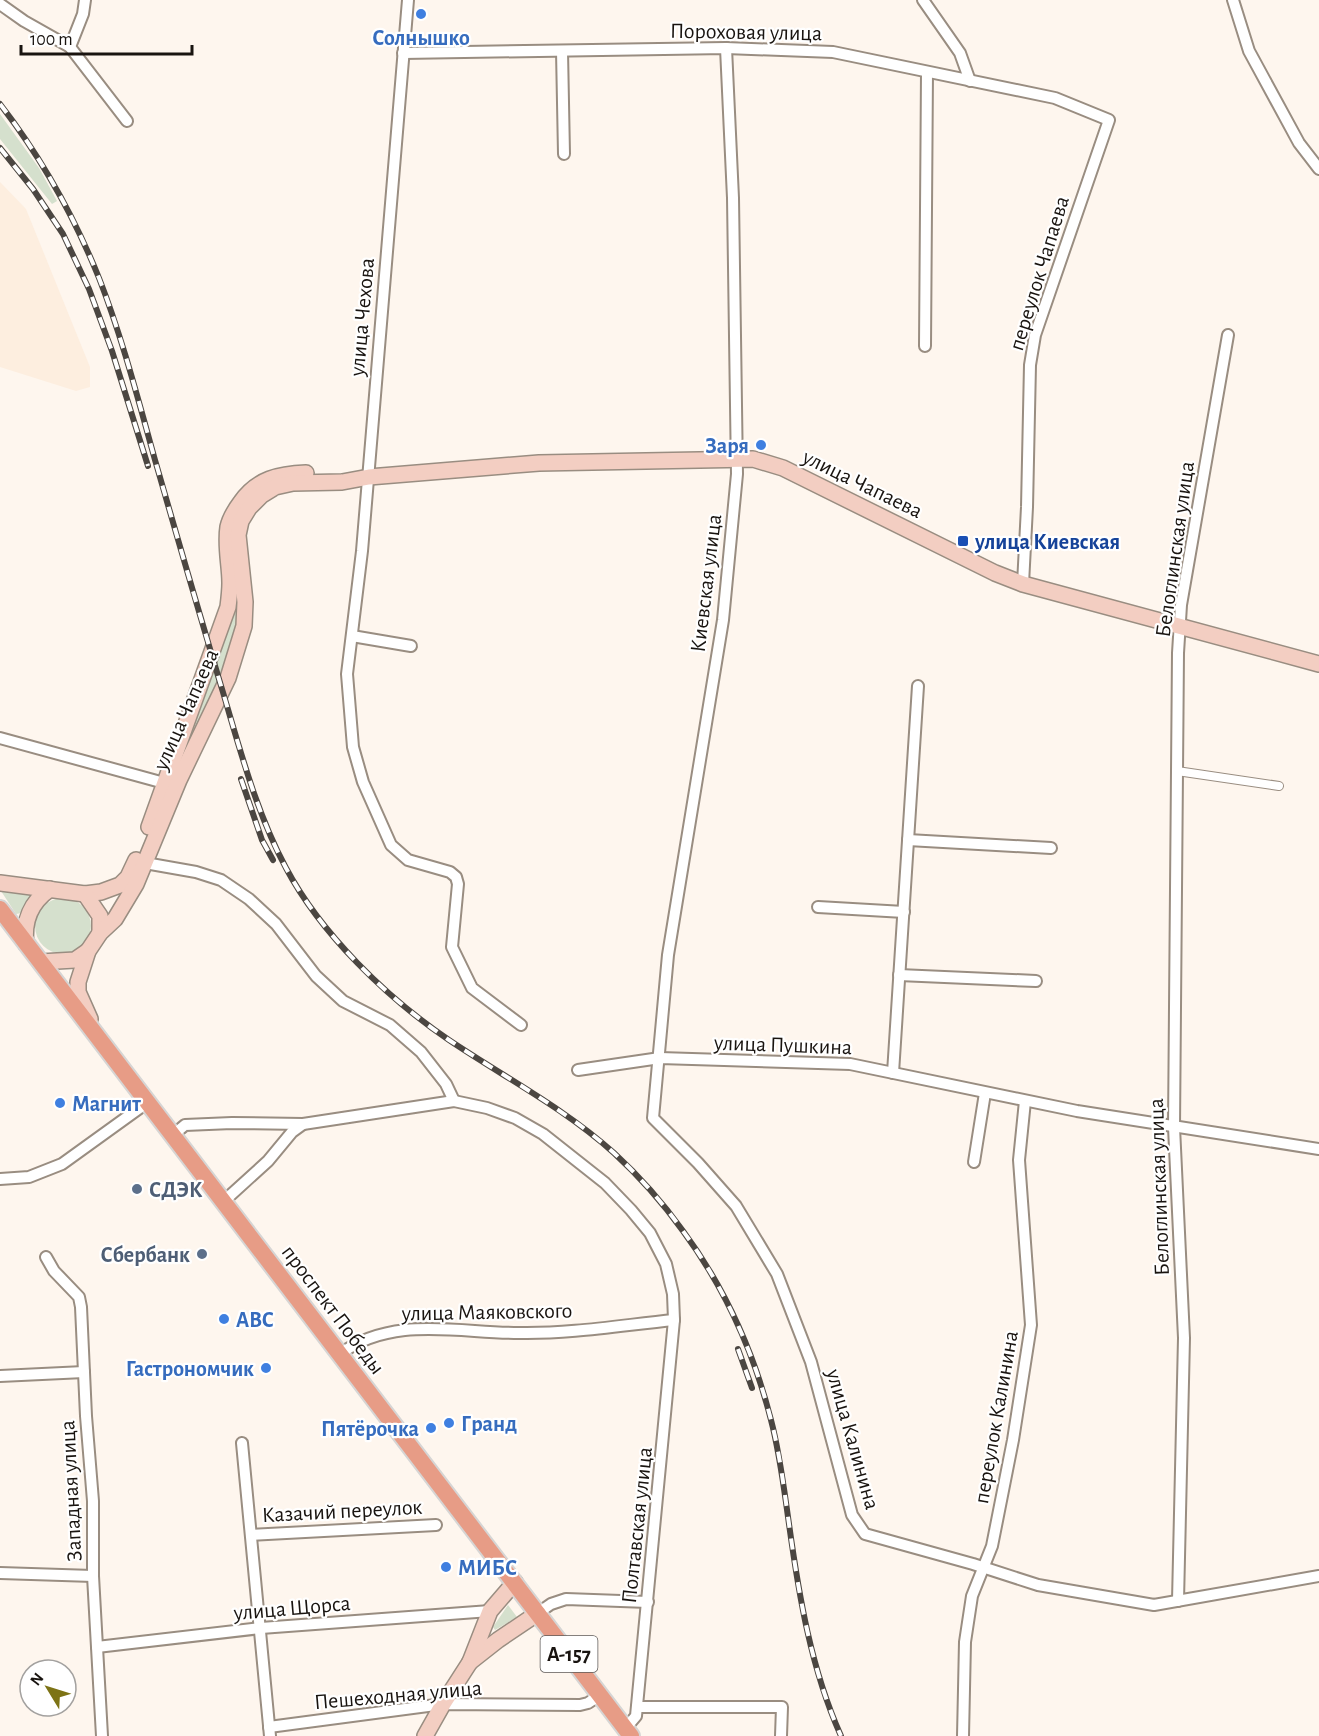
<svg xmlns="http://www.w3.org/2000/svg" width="1319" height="1736" font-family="'Alegreya Sans',sans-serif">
	<rect width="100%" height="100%" fill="#fef6ee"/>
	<!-- built -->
	<path fill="#fdeedf" d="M0,182L26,209L90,367V387L76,391L0,367Z"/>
	<!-- green -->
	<g fill="#d5e0cd">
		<path d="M0,114L39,168L57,201L52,204L0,139Z"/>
		<path d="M237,587V623L223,674L174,775Z"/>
		<path d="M2,890L31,892V896L22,913L16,914L1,891Z"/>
		<circle cx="63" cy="926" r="28"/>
		<path d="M508,1605L517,1617L495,1630L493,1627Z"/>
	</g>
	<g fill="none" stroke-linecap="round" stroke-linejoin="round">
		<!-- pedestrian casing -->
		<g stroke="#998d81" stroke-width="10">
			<path id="pedestrian" d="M1177,771L1279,786"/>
		</g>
		<!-- minor casing -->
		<g stroke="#998d81" stroke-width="14">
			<g id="minor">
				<path d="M408,0L362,551L347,674L353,747L363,782L391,845L408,860L450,872L456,877L458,884L452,947L472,988L521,1025"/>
				<path d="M923,0L960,53L970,81"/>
				<path d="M1233,0L1249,51L1299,143L1319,169"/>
				<path d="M0,4L24,21L70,47L127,121"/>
				<path d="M70,47L83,14L85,0"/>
				<path d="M726,48L733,198L737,474L723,620L668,955L653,1118L698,1163L736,1206L777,1274L811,1362L852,1515L865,1534L973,1564L1038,1585L1154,1605L1319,1576"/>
				<path d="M562,51L564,154"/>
				<path d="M403,53L726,48L833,52L1055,98L1109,120L1035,335L1030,365L1027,507L1023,584"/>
				<path d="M925,346L927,72"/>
				<path d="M352,636L411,646"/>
				<path d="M0,738L157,781"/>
				<path d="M908,840L1051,848"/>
				<path d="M145,863L196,872L221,880L249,899L276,924L316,976L343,1001L390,1025L421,1052L446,1084L454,1101"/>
				<path d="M818,907L904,912"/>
				<path d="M899,975L1036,981"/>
				<path d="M578,1070L660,1058L850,1064L1077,1111L1319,1149"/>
				<path d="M893,1073L918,686"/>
				<path d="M173,1135L185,1125L232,1123L303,1124L454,1101L487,1108L515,1118L543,1134L605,1183L631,1210L650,1233L666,1264L673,1294L674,1320L636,1716L625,1729"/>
				<path d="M974,1162L985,1093"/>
				<path d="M0,1179L29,1177L62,1164L148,1102"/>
				<path d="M224,1201L268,1161L292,1132L303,1124"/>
				<path d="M46,1257L54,1271L79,1297L81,1307L86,1416L93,1501V1576L102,1736"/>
				<path d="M340,1354C393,1315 458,1333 519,1333C571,1334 623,1325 674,1320"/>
				<path d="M0,1376L84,1372"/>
				<path d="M242,1443L270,1736"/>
				<path d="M251,1535L436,1525"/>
				<path d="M0,1573L93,1576"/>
				<path d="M1178,1601L1184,1338L1174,1127L1178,653L1181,605L1228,335"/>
				<path d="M538,1613L551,1604L566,1599L648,1602"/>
				<path d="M97,1647L261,1628L490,1611"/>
				<path d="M637,1707H782L781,1736"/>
				<path d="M269,1727L443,1704L580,1705L588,1703L600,1695"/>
				<path d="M963,1736L965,1642L972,1596L992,1546L1013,1440L1031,1325L1019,1160L1025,1101"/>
			</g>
		</g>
		<!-- secondary casing -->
		<g stroke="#998d81" stroke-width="18">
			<g id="secondary">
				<path d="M149,827L228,607C229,599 230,591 230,583C230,565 225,546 228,527C230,518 235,510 241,502C257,479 279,474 306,473"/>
				<path d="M0,883L85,894L101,892L120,885L128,877L136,860"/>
				<path d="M85,894L100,916V933"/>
				<path d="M26,944C23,921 31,902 50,889"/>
				<path d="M40,962L75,960L88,951"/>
				<path d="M90,1019L78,992V982L88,951L100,933L115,919L136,884L179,780L228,678L244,626L245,602L238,535L241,521L249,508L262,495L275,487L293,483L342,482L369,477L539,463L753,459L783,468L995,573L1023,584L1319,664"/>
				<path d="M470,1662L498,1640L538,1613"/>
				<path d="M425,1736L443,1704L470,1662L490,1611L515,1582"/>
			</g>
		</g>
		<!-- primary casing -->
		<g stroke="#d6d5d4" stroke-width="20">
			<path id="primary" d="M0,909L631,1736"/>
		</g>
		<!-- pedestrian -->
		<use href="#pedestrian" stroke="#fff" stroke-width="8"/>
		<!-- minor -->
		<use href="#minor" stroke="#fff" stroke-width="10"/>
		<!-- secondary -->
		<use href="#secondary" stroke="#f3cec2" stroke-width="15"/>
		<!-- primary -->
		<use href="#primary" stroke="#e79c86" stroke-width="16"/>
		<!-- rail casing -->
		<g stroke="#4b4641" stroke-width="6">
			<g id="rail">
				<path d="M0,104C41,157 74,216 99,278C122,337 138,399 155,460C177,536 199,613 222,689C240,749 256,812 286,868C321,934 387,998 449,1040C504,1077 564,1108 614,1153C639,1176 663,1203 683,1231C725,1288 754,1353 771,1420C780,1454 784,1489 789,1524C799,1596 811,1669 841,1736"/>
				<path d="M0,148L33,189L63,234L89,289L112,351L148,466"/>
				<path d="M241,779L262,840L273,860"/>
				<path d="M738,1349L752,1388"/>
			</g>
		</g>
		<!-- rail -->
		<use href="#rail" stroke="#fff" stroke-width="4" stroke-dasharray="11" stroke-linecap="butt"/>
	</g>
	<!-- markers -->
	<g fill="#3f7fe0" stroke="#fff" stroke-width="2">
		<circle cx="421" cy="14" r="6"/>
		<circle cx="761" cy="445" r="6"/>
		<circle cx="60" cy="1103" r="6"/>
		<circle cx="224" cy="1319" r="6"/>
		<circle cx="266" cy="1368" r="6"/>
		<circle cx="449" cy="1423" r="6"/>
		<circle cx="431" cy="1428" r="6"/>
		<circle cx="446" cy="1567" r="6"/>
	</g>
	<rect fill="#1a4fb4" stroke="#fff" stroke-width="2" x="957" y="535" width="12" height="12" rx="3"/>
	<g fill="#5c6f8a" stroke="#fff" stroke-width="2">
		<circle cx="137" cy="1189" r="6"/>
		<circle cx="202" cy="1254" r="6"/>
	</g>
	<g text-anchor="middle" stroke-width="4.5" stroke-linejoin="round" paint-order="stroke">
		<!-- shield labels -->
		<rect fill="#fff" stroke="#5e5a58" stroke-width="1.5" x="540.5" y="1636" width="57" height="36" rx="4.5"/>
		<g font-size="21" font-weight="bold" fill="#191410">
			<text x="569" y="1661">А-157</text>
		</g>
		<!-- street labels -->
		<g font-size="22" fill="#191410" stroke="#fff">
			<text transform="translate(746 31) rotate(1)" y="8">Пороховая улица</text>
			<text transform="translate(1038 273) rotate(-73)" y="8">переулок Чапаева</text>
			<text transform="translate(361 317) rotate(-85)" y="8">улица Чехова</text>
			<text transform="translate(863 483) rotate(26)" y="8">улица Чапаева</text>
			<text transform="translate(1174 549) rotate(-82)" y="8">Белоглинская улица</text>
			<text transform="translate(705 583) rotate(-83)" y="8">Киевская улица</text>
			<text transform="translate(185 709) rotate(-66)" y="8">улица Чапаева</text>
			<text transform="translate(783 1044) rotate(2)" y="8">улица Пушкина</text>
			<text transform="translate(1158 1187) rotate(-92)" y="8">Белоглинская улица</text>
			<text transform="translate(334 1309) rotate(53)" y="8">проспект Победы</text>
			<text transform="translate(487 1311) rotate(-1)" y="8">улица Маяковского</text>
			<text transform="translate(995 1417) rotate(-80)" y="8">переулок Калинина</text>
			<text transform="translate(854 1439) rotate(74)" y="8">улица Калинина</text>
			<text transform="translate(70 1491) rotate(-93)" y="8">Западная улица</text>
			<text transform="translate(342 1510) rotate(-3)" y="8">Казачий переулок</text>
			<text transform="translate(636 1525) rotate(-84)" y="8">Полтавская улица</text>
			<text transform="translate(292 1607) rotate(-5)" y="8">улица Щорса</text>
			<text transform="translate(398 1694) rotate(-5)" y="8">Пешеходная улица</text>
		</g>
		<!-- shop labels -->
		<g font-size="22" font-weight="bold" fill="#366cbe" stroke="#fff" text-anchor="start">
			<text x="421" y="45" text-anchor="middle">Солнышко</text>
			<text x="749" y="453" text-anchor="end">Заря</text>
			<text x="72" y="1111">Магнит</text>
			<text x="236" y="1327">ABC</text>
			<text x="254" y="1376" text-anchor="end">Гастрономчик</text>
			<text x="461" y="1431">Гранд</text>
			<text x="419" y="1436" text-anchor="end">Пятёрочка</text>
			<text x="458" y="1575">МИБС</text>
		</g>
		<!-- transit labels -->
		<g font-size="22" font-weight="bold" fill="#164399" stroke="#fff" text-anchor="start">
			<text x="975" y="549">улица Киевская</text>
		</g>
		<!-- service labels -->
		<g font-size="22" font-weight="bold" fill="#4e5e75" stroke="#fff" text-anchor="start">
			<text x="149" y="1197">СДЭК</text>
			<text x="190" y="1262" text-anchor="end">Сбербанк</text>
		</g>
	</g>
	<!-- north arrow -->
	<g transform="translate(48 1688) rotate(308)"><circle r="28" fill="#ffffff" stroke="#a3a19f" stroke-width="1.5"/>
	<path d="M0-4.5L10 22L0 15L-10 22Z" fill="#7d7315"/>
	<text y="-9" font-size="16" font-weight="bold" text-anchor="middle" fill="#191410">N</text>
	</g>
	<!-- scale -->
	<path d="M21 45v9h171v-9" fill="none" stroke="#191410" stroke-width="3"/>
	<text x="30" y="45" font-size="18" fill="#191410" stroke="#ffffff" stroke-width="4.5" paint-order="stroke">100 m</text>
</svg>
